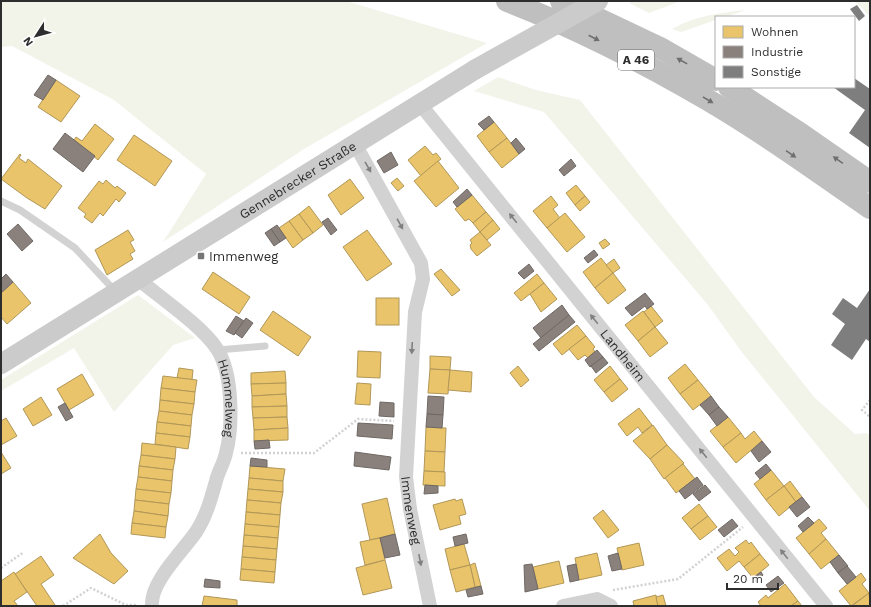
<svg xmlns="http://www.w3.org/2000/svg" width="871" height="607" font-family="'Work Sans',sans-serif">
	<rect width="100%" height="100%" fill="#fff"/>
	<!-- green -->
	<g fill="#f2f4ea">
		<path d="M1,1H346L487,43L304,149L163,242L206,174L114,100L12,46L1,47Z"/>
		<path d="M634,1H681L649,13L629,3Z"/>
		<path d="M854,1H870V16Z"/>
		<path d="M746,10L725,17H716V20L681,32L672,29C696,15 720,13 746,10Z"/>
		<path d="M498,77L536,90L580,100L814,397L855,434L866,433L870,435V511L741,351L708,305L544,112L474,91Z"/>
		<path d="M138,295L195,338L173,345L114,412L74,348L1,391V380Z"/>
	</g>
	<!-- homes -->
	<g fill="#e9c46a" stroke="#b19758">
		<path d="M56,80L80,96L61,122L38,107Z"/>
		<path d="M494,122L507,138L489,152L477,136Z"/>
		<path d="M95,124L114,139L98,160L74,140L76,137L82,141Z"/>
		<path d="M134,135L172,161L155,186L117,160Z"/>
		<path d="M507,138L519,154L502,168L489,152Z"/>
		<path d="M425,146L433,155L436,153L441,159L421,176L408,160Z"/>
		<path d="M20,154L21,155L19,158L26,163L28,159L62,186L45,209L27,198L1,179Z"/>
		<path d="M438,161L459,188L436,207L414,181Z"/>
		<path d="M397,178L404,186L398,191L391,183Z"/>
		<path d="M350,179L364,198L341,215L328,195Z"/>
		<path d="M106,180L115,188L117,186L126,193L119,202L116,199L103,216L100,213L92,223L84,217L86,214L78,208L99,181L103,184Z"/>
		<path d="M576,185L585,196L575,205L566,193Z"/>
		<path d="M472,195L486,212L473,223L469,219L465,221L455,209Z"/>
		<path d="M551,196L558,205L553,209L560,218L547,228L533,211Z"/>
		<path d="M585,196L590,202L580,211L575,205Z"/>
		<path d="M309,206L323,225L313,233L299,214Z"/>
		<path d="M486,212L493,220L480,232L473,223Z"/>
		<path d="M565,213L585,237L567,252L547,228Z"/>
		<path d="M299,214L313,233L303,240L289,221Z"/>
		<path d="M493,220L500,229L487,240L480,232Z"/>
		<path d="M289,221L303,240L293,248L279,228Z"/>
		<path d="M128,230L134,240L130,242L135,251L130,254L133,259L107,275L95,250Z"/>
		<path d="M367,230L392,264L367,281L343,247Z"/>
		<path d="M480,232L491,245L477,256L471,249L470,245L472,243L470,240Z"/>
		<path d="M605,239L610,244L603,249L599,243Z"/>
		<path d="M601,258L613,273L595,288L583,272Z"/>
		<path d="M614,259L620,268L613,273L606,265Z"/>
		<path d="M441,269L460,290L452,296L434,274Z"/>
		<path d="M213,272L250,297L239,314L202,289Z"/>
		<path d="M613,273L626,290L608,304L595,288Z"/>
		<path d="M537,274L544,283L521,301L514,293Z"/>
		<path d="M13,282L31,303L7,324L1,317V293Z"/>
		<path d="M544,283L557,299L541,312L530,294Z"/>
		<rect x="376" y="298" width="23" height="27"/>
		<path d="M651,306L663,321L655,327L644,312Z"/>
		<path d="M273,311L311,337L298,356L260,330Z"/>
		<path d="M643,311L655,327L638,341L625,325Z"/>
		<path d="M577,325L586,336L562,355L553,344Z"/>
		<path d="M655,327L668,343L650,357L638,341Z"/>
		<path d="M586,336L595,347L593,349L595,352L588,358L585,355L578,360L569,349Z"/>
		<path d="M358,351L381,352L380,378L357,377Z"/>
		<path d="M430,356L451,357L450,370L430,369Z"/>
		<path d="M685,364L698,380L680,394L668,378Z"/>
		<path d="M518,366L529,380L521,387L510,373Z"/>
		<path d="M610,366L620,379L604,392L594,380Z"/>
		<path d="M179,368L193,370L192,380L177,378Z"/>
		<path d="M430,369L450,370L448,394L428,393Z"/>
		<path d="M450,370L472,372L471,392L448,390Z"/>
		<path d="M285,371L286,383L251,384V373Z"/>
		<path d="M82,374L94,395L69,410L57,389Z"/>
		<path d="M163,376L197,380L195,392L161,388Z"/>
		<path d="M620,379L628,389L612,402L604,392Z"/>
		<path d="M698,380L711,396L693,410L680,394Z"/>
		<path d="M286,383V394L252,396L251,384Z"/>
		<path d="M357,383L371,384L370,405L355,404Z"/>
		<path d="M161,388L195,392L194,404L160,400Z"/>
		<path d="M286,394L287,406L252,407V396Z"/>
		<path d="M41,397L52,415L33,426L23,409Z"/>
		<path d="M160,400L194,404L192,415L159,411Z"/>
		<path d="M287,406V417L253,418L252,407Z"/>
		<path d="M639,408L652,425L642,433L638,427L627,436L618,424Z"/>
		<path d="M159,411L192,415L191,426L157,422Z"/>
		<path d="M287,417L288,428L254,430L253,418Z"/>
		<path d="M728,417L741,433L723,447L710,431Z"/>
		<path d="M6,418L17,436L1,445V421Z"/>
		<path d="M157,422L191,426L190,437L156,433Z"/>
		<path d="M653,425L667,445L650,459L633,441Z"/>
		<path d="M426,427L446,428L445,452L425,451Z"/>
		<path d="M288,428V440L254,441V430Z"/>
		<path d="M754,431L762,441L736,463L723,447L741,433L745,439Z"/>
		<path d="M156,433L190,437L188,449L155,444Z"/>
		<path d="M142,443L176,447L175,459L141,455Z"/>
		<path d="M667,445L684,463L664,479L650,459Z"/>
		<path d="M425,451L445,452L444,472L424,471Z"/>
		<path d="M1,452L11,468L1,474Z"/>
		<path d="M141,455L175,459L173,470L139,466Z"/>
		<path d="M683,464L695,479L676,493L665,478Z"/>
		<path d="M139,466L173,470L172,481L138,477Z"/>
		<path d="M250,466L285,469L283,481L249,478Z"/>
		<path d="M771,470L784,486L766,500L754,484Z"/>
		<path d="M424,471L445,472V486L423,485Z"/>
		<path d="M138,477L172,481L171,493L136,489Z"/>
		<path d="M249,478L283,481V492L248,489Z"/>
		<path d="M790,481L802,497L796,502L784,486Z"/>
		<path d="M784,486L796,502L779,516L766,500Z"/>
		<path d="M136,489L171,493L169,504L135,500Z"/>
		<path d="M248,489L283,492L281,503L247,500Z"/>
		<path d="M387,498L395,534L370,540L362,504Z"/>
		<path d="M455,499L456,501L462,499L466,514L459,516L461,524L440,530L433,505Z"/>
		<path d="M135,500L169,504L168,516L134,511Z"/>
		<path d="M247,500L281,503L280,515L246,512Z"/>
		<path d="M699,504L708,516L691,529L682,518Z"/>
		<path d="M603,510L619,530L608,538L593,518Z"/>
		<path d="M134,511L168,516L166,527L132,523Z"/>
		<path d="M246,512L280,515L279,527L245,524Z"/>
		<path d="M708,516L717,527L700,540L691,529Z"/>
		<path d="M819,519L827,528L821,533L826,539L809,554L796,538Z"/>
		<path d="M132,523L166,527L165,538L131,534Z"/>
		<path d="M245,524L279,527L278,538L244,535Z"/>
		<path d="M100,534L111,553L128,571L114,584L73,558Z"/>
		<path d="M244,535L278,538L277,549L243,546Z"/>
		<path d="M380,538L385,560L365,565L360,542Z"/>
		<path d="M826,539L839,555L821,569L809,554Z"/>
		<path d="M746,540L749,544L751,542L760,554L744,567L739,561L727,571L717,558L729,549L735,556L739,552L735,548Z"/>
		<path d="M639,543L644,565L622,570L617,548Z"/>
		<path d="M464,544L470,565L450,570L445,549Z"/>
		<path d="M243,546L277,549L276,560L242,557Z"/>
		<path d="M597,553L602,575L579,580L575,558Z"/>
		<path d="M760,554L769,565L753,578L744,567Z"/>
		<path d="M41,556L54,575L41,584L55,605L54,606H37L15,574Z"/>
		<path d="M242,557L276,560L275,572L241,569Z"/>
		<path d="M385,560L392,588L363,595L356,568Z"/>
		<path d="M559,561L564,583L538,589L533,567Z"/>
		<path d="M475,563L481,586L475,587L470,565Z"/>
		<path d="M470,565L475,587L456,592L450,570Z"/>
		<path d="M241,569L275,572L274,583L240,580Z"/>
		<path d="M14,572L27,592L14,601L18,606H1V581Z"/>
		<path d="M861,573L866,580L862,584L869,593L851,606L839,591Z"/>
		<path d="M785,584L798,601L791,606H761L758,602L766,595L768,598Z"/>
		<path d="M869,593L870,606H852Z"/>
		<path d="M656,595L658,606H634L633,601Z"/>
		<path d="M663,595L666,606H658L656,597Z"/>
		<path d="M204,596L237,600V606H202Z"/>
		<path d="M798,601L802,606H791Z"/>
	</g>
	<!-- industry -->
	<g fill="#8a817c" stroke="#6e6864">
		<path d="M48,75L56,80L43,100L34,95Z"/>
		<path d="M489,116L494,122L484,130L478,124Z"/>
		<path d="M65,133L95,156L83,172L53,149Z"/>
		<path d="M516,138L525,149L519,154L511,143Z"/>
		<path d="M391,152L398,165L384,173L377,161Z"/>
		<path d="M571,159L576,166L564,176L559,170Z"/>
		<path d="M467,189L472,195L457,207L453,202Z"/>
		<path d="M328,218L337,230L331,235L322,222Z"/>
		<path d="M18,224L33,241L22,251L7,234Z"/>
		<path d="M277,225L286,238L280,242L271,229Z"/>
		<path d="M271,229L280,242L274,246L265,233Z"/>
		<path d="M594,250L598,255L588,263L584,258Z"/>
		<path d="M529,264L534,271L524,279L518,273Z"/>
		<path d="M6,274L13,282L1,293V279Z"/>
		<path d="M645,293L654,304L647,309L645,306L632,316L625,308Z"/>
		<path d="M562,305L569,315L541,338L533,328Z"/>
		<path d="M569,315L575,322L539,351L533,344Z"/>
		<path d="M236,316L244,321L234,335L226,331Z"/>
		<path d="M246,318L253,323L242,338L235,333Z"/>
		<path d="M597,350L603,357L590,367L585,360Z"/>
		<path d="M603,357L608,363L596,373L591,366Z"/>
		<path d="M428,396L444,397L443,415L427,414Z"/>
		<path d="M711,396L719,407L709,415L700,405Z"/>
		<path d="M380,402L394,403V417L379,416Z"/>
		<path d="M65,403L73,417L66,421L58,407Z"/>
		<path d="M719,407L728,417L717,426L709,415Z"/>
		<path d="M427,414L443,415L442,428L426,427Z"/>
		<path d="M358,423L393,425L392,439L357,436Z"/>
		<path d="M269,440L270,448L255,449L254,441Z"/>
		<path d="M762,441L771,452L759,462L751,451Z"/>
		<path d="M355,452L391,457L389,470L354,466Z"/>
		<path d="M251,458L267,460V467L250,466Z"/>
		<path d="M766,464L771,470L760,479L755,473Z"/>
		<path d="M697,477L703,485L685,499L679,491Z"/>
		<path d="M425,485L438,486V493L424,494Z"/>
		<path d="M705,485L711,492L699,501L693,494Z"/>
		<path d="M802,497L810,507L797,517L789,507Z"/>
		<path d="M808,517L814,523L803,532L798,526Z"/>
		<path d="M732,519L738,526L724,537L718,530Z"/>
		<path d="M395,534L400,555L385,558L380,538Z"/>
		<path d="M466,534L468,543L455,546L453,537Z"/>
		<path d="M618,553L622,569L612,571L608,556Z"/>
		<path d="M839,555L848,566L838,573L830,562Z"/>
		<path d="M532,564L538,589L525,592L524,565Z"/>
		<path d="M576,564L579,580L570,582L567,566Z"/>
		<path d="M847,566L856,577L847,584L838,573Z"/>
		<path d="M761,572L763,575L756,582L753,578Z"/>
		<path d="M778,576L784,583L771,592L766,585Z"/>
		<path d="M205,579L220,581V588L204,587Z"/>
		<path d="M481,586L483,594L468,597L466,590Z"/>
	</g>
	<!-- building -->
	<g fill="#7e7e7e">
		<path d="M857,5L865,16L859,21L850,9Z"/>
		<path d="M854,78L870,89V148L849,133L865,110L833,87H854Z"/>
		<path d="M870,289V342L866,339L852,360L831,345L845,324L832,314L843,298L857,308Z"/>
	</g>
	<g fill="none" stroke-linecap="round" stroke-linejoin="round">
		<!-- path -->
		<g stroke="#d2d2d2" stroke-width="2.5" stroke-dasharray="2 2" stroke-linecap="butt">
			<path d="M870,400L862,410L870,417"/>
			<path d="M241,453H314L358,419L394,421"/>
			<path d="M1,568L24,552"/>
			<path d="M613,590L678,579L743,527"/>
			<path d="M63,606L91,588L126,605H137"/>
		</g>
		<!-- service -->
		<g stroke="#d2d2d2" stroke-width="7">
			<path d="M1,201L20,210L75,248L115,291"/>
			<path d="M218,350L265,346"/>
		</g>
		<!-- minor -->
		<g stroke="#d2d2d2" stroke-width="14">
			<path id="s1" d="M420,104L826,606"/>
			<path id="s2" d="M355,144L421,263L423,279L415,312L406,477L410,509L430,606"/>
			<path id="s3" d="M138,279C161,298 202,326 217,349C233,373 233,426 226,453C224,463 218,472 216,481C211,499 206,517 196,532C183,551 150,582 152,606"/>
			<path d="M563,606L597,599L611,606"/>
		</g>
		<!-- secondary -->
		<path stroke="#cbcbcb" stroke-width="20" id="s4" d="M1,364L476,69"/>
		<!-- motorway -->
		<g stroke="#bfbfbf" stroke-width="22">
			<path d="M507,1C577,28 643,62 708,100C764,133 817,171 870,208"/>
			<path d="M561,1L662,49L716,80"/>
			<path d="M729,87L801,134L870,182"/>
		</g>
		<!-- secondary-bridge -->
		<path stroke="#cbcbcb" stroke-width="20" d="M476,69L598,1"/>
	</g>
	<!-- one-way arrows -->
	<defs><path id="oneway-solid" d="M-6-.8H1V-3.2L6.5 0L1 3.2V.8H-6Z"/></defs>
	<g fill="#6f6f6f">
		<use href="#oneway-solid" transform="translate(594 38) rotate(27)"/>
		<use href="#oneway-solid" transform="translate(682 61) rotate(-151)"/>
		<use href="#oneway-solid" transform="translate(708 100) rotate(31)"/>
		<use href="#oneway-solid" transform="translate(791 154) rotate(34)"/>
		<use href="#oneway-solid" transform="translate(838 160) rotate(-145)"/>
	</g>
	<g fill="#808080">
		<use href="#oneway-solid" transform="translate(368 167) rotate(60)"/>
		<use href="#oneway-solid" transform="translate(513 218) rotate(-129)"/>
		<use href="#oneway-solid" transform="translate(400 224) rotate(61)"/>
		<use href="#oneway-solid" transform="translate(594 319) rotate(-129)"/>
		<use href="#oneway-solid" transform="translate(412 348) rotate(93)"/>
		<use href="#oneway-solid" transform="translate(703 453) rotate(-129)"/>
		<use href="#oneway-solid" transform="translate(784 554) rotate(-129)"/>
		<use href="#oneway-solid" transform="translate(420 560) rotate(79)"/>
	</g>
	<!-- markers -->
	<rect fill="#767676" stroke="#fff" stroke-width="1.5" x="197" y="252" width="8" height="8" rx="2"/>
	<g text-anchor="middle" stroke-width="4" stroke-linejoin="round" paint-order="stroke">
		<!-- shield labels -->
		<rect fill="#fff" stroke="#6c6c6c" stroke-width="1" x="618" y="50" width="36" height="20" rx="3"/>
		<g font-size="12" font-weight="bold" fill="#2d2d2d">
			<text x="636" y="64">A 46</text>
		</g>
		<!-- street labels -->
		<g font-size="13" fill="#2d2d2d" stroke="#fff">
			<text dy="5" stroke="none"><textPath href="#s4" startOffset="349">Gennebrecker Straße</textPath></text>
			<text dy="5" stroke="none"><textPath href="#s1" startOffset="323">Landheim</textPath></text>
			<text dy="5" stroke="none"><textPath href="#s3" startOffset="157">Hummelweg</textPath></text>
			<text dy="5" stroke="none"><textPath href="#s2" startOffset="385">Immenweg</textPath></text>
		</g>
		<!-- poi labels -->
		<g font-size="13" fill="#2d2d2d" stroke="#fff" text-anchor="start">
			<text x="209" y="261">Immenweg</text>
		</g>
	</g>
	<!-- border -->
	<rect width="871" height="607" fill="none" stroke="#2d2d2d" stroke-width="4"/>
	<!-- legend -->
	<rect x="715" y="16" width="140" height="72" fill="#ffffff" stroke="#ababab"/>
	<rect x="723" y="26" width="20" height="12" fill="#e9c46a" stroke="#ababab"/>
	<text x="751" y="36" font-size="12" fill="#2d2d2d">Wohnen</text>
	<rect x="723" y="46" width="20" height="12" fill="#8a817c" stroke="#ababab"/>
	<text x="751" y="56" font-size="12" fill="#2d2d2d">Industrie</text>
	<rect x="723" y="66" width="20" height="12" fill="#7e7e7e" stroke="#ababab"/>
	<text x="751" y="76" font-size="12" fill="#2d2d2d">Sonstige</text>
	<!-- north arrow -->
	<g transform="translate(36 36) rotate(234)" stroke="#ffffff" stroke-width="3" paint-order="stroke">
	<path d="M0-3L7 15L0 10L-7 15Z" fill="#2d2d2d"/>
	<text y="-6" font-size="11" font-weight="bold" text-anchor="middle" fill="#2d2d2d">N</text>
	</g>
	<!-- scale -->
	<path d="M727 583v6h51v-6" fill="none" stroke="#2d2d2d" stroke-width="2"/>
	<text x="733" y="583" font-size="12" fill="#2d2d2d" stroke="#ffffff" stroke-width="3" paint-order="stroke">20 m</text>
</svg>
